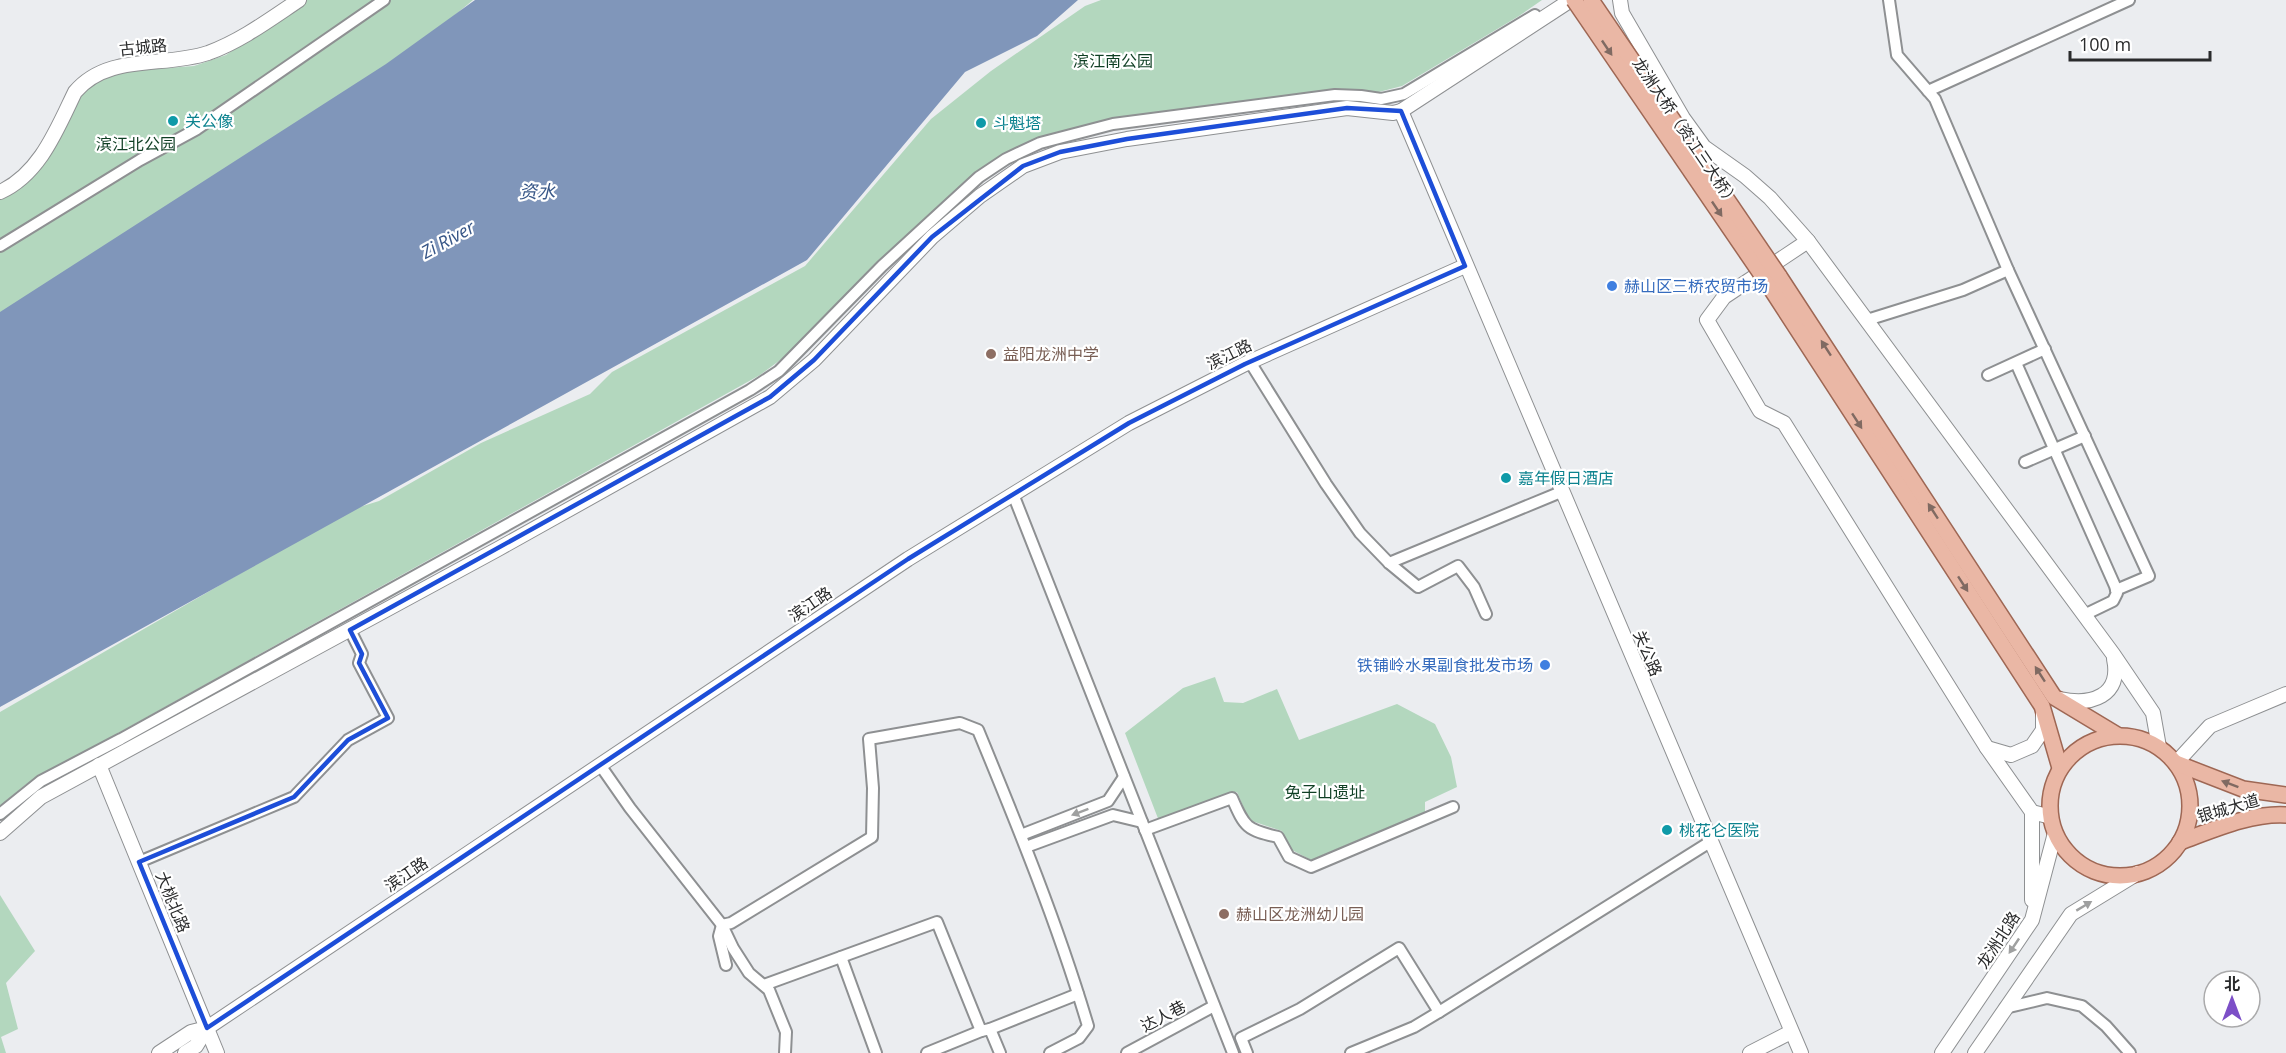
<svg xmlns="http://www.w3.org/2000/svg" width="2286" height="1053" font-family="'Open Sans','Noto Sans SC',sans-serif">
	<rect width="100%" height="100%" fill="#ebedf0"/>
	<!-- green -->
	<g fill="#b3d7be">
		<path d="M307,0H473L377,80L0,317V197L23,184L86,86L111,72L194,66L226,55Z"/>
		<path d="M1101,0H1542L1519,16L1402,86L1375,93H1317L1128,119L1049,134L1015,150L975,176L897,245L787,355L760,375L25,785L0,806V712L350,510L379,501L481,443L590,394L612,372L805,266L931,119L991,71L1085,6Z"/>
		<path d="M1215,677L1224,702L1243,703L1277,689L1299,740L1397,704L1435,724L1451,757L1457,787L1425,802V812L1311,860L1292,850L1282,831L1249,820L1237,792L1159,821L1125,733L1183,688Z"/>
		<path d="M0,895L35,951L6,983L18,1029L1,1037L6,1053H0Z"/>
	</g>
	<!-- water -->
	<path fill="#8096ba" d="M475,0H1078L1037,36L965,72L807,260L0,707V312L386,64Z"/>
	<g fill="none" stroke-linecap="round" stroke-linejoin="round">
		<!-- street casing -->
		<g stroke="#8e9092" stroke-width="14">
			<g id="street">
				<path d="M1889,0L1897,55L1935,99L2008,270L2149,576L2116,590"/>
				<path d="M1928,91L2129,0"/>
				<path d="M0,246L140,160L197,129L384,0"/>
				<path d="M1867,320L1963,290L2008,270"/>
				<path d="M1250,362L1326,484L1360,533L1389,563L1418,587L1458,566L1474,587L1486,614"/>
				<path d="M2016,363L2115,586L2117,593L2113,601L2084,615"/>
				<path d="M1988,375L2045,349"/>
				<path d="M2025,462L2085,436"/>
				<path d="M1013,494L1233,1053"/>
				<path d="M1389,563L1561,492"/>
				<path d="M600,765L630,808L722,925L733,948L749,973L769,990L786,1032L785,1053"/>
				<path d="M0,814L41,781L121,739L750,390L779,371L882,266L979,177L1006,159L1040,143L1113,124L1335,95L1361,96L1381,99L1404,94L1535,15"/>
				<path d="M1145,830L1232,798C1245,828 1247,830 1278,837L1289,857L1311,867L1453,807"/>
				<path d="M1021,835L1108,801L1124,777"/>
				<path d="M1026,847L1113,815L1142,822"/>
				<path d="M139,862L294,797L348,740L388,718L359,663L362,654L350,630"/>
				<path d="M841,957L876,1053"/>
				<path d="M726,965L719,936L722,925L731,923L872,837L873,788L869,739L960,723L978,730C1018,827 1058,925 1088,1026L1079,1038L1050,1053"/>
				<path d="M764,985L937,922L981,1031L990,1029"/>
				<path d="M2005,1008L2047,998L2082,1006L2106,1026L2130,1053"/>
				<path d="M1439,1012L1710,842"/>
				<path d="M927,1053L981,1031"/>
				<path d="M1000,1053L990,1029L1078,994"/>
				<path d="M1127,1053L1214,1006"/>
				<path d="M1247,1053L1241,1038L1300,1009L1399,948L1439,1012L1414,1027L1351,1053"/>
			</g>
		</g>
		<!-- secondary casing -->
		<g stroke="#8e9092" stroke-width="16">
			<g id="secondary">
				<path d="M1620,0L1622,13L1683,118L1704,147L1745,176L1770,198L1808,241L2113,654L2153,713L2159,747"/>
				<path d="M1401,111L1801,1053"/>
				<path d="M0,192C40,174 57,129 75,92C108,53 163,68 208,53C241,41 269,20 299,0"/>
				<path d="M1808,241L1724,297L1707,320L1760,411L1784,423L1987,748L2032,812L2051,817"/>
				<path d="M2060,699C2091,706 2122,696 2114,659"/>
				<path d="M1987,748L2011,755L2032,746L2043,730V714"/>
				<path d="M2176,763L2210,726L2286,694"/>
				<path d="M99,765L217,1053"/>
				<path d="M2032,812V900"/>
				<path d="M0,833L41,797L498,549L770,397L814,360L932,237L980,196L1023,166L1060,152L1127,139L1347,108L1393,113L1401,111L1571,0"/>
				<path d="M207,1028L908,559L1129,423L1245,364L1465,266"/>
				<path d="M159,1053L191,1032L207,1028L196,1046L185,1053"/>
				<path d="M1750,1053L1791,1032"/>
				<path d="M1942,1053L2032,920L2055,833"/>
				<path d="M1975,1053L2071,914L2138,873"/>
			</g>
		</g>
		<!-- primary casing -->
		<g stroke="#9e6754" stroke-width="18">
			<g id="primary">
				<path d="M1779,276L2054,697L2117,735"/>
				<path d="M1768,284L2042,706L2060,768"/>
				<circle cx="2120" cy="806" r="70"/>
				<path d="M2176,763L2243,789L2286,795"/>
				<path d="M2180,842C2213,830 2250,813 2286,815"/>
			</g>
		</g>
		<!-- street -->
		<use href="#street" stroke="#fff" stroke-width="10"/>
		<!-- secondary -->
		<use href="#secondary" stroke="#fff" stroke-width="14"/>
		<!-- primary -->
		<use href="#primary" stroke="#eab7a5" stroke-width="15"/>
		<!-- primary-bridge casing -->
		<g stroke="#9e6754" stroke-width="18" stroke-linecap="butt">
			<g id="primary-bridge">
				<path d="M1574,0L1768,284"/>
				<path d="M1591,0L1779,276"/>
			</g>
		</g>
		<!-- primary-bridge -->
		<use href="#primary-bridge" stroke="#eab7a5" stroke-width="15"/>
	</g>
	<!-- one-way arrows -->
	<defs><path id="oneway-solid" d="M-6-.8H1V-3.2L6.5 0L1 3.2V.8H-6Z" transform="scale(1.5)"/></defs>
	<g fill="#806a62">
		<use href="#oneway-solid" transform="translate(1607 48) rotate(56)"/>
		<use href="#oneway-solid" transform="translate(1717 209) rotate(56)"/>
		<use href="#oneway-solid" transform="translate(1826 348) rotate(-123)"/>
		<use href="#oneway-solid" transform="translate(1857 421) rotate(57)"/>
		<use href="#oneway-solid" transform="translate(1933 511) rotate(-123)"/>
		<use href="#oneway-solid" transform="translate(1963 584) rotate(57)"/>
		<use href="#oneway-solid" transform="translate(2040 674) rotate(-123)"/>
		<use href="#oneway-solid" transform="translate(2230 784) rotate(-159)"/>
	</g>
	<g fill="#9fa0a0">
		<use href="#oneway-solid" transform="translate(1080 812) rotate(159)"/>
		<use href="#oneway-solid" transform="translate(2084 906) rotate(-31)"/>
		<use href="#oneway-solid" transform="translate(2014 946) rotate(124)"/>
	</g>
	<!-- marked area -->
	<path fill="none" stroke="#1d4ed8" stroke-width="4.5" stroke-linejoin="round" d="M1347,108L1401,111L1465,266L1245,364L1129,423L908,559L207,1028L139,862L294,797L348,740L388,718L359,663L362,654L350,630L770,397L814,360L932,237L1023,166L1060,152L1127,139Z"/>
	<!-- markers -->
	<g fill="#0f9aa8" stroke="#fff" stroke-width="2">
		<circle cx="173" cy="121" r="6"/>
		<circle cx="981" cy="123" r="6"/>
		<circle cx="1506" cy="478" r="6"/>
		<circle cx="1667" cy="830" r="6"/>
	</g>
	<g fill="#3f7fe0" stroke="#fff" stroke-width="2">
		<circle cx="1612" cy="286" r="6"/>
		<circle cx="1545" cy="665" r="6"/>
	</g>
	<g fill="#8d6e63" stroke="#fff" stroke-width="2">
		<circle cx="991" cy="354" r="6"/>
		<circle cx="1224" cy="914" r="6"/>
	</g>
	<g text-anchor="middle" stroke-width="4.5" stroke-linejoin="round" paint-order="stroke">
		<!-- street labels -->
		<g font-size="16" fill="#2a2b2c" stroke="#fff">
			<text transform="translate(143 47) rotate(-6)" y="6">古城路</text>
			<text transform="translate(1686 132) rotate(56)" y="6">龙洲大桥（资江三大桥）</text>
			<text transform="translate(1229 354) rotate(-26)" y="6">滨江路</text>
			<text transform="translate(810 604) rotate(-34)" y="6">滨江路</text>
			<text transform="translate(1648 653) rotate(67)" y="6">关公路</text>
			<text transform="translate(2228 808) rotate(-16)" y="6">银城大道</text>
			<text transform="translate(406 874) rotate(-34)" y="6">滨江路</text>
			<text transform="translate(173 902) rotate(68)" y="6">大桃北路</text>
			<text transform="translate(1998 940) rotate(-57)" y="6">龙洲北路</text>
			<text transform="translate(1163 1016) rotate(-28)" y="6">达人巷</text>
		</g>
		<!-- park labels -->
		<g font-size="16" fill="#0f3f24" stroke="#fff">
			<text x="1113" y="67">滨江南公园</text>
			<text x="136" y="150">滨江北公园</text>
			<text x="1325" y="798">兔子山遗址</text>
		</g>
		<!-- culture labels -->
		<g font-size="16" fill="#0d838f" stroke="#fff" text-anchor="start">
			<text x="185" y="127">关公像</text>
			<text x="993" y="129">斗魁塔</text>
			<text x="1518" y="484">嘉年假日酒店</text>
			<text x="1679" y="836">桃花仑医院</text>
		</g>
		<!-- shop labels -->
		<g font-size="16" fill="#366cbe" stroke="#fff" text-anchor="start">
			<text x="1624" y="292">赫山区三桥农贸市场</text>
			<text x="1533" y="671" text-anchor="end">铁铺岭水果副食批发市场</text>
		</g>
		<!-- education labels -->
		<g font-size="16" fill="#785e54" stroke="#fff" text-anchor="start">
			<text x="1003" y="360">益阳龙洲中学</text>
			<text x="1236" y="920">赫山区龙洲幼儿园</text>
		</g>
		<!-- water labels -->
		<g font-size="18" font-style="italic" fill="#375687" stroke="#fff">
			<text x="537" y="198">资水</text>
			<text transform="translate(448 240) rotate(-29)" y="6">Zi River</text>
		</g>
	</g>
	<!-- north arrow -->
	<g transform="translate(2232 999)"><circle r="28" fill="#ffffff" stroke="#aaaaab" stroke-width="1.5"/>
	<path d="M0-4.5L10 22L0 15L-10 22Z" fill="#7c4fc7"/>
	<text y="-9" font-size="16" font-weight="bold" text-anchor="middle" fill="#2a2b2c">北</text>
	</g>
	<!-- scale -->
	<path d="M2070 51v9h140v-9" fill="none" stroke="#2a2b2c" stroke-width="3"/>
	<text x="2079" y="51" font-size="18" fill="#2a2b2c" stroke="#ffffff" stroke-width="4.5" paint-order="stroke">100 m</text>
</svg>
